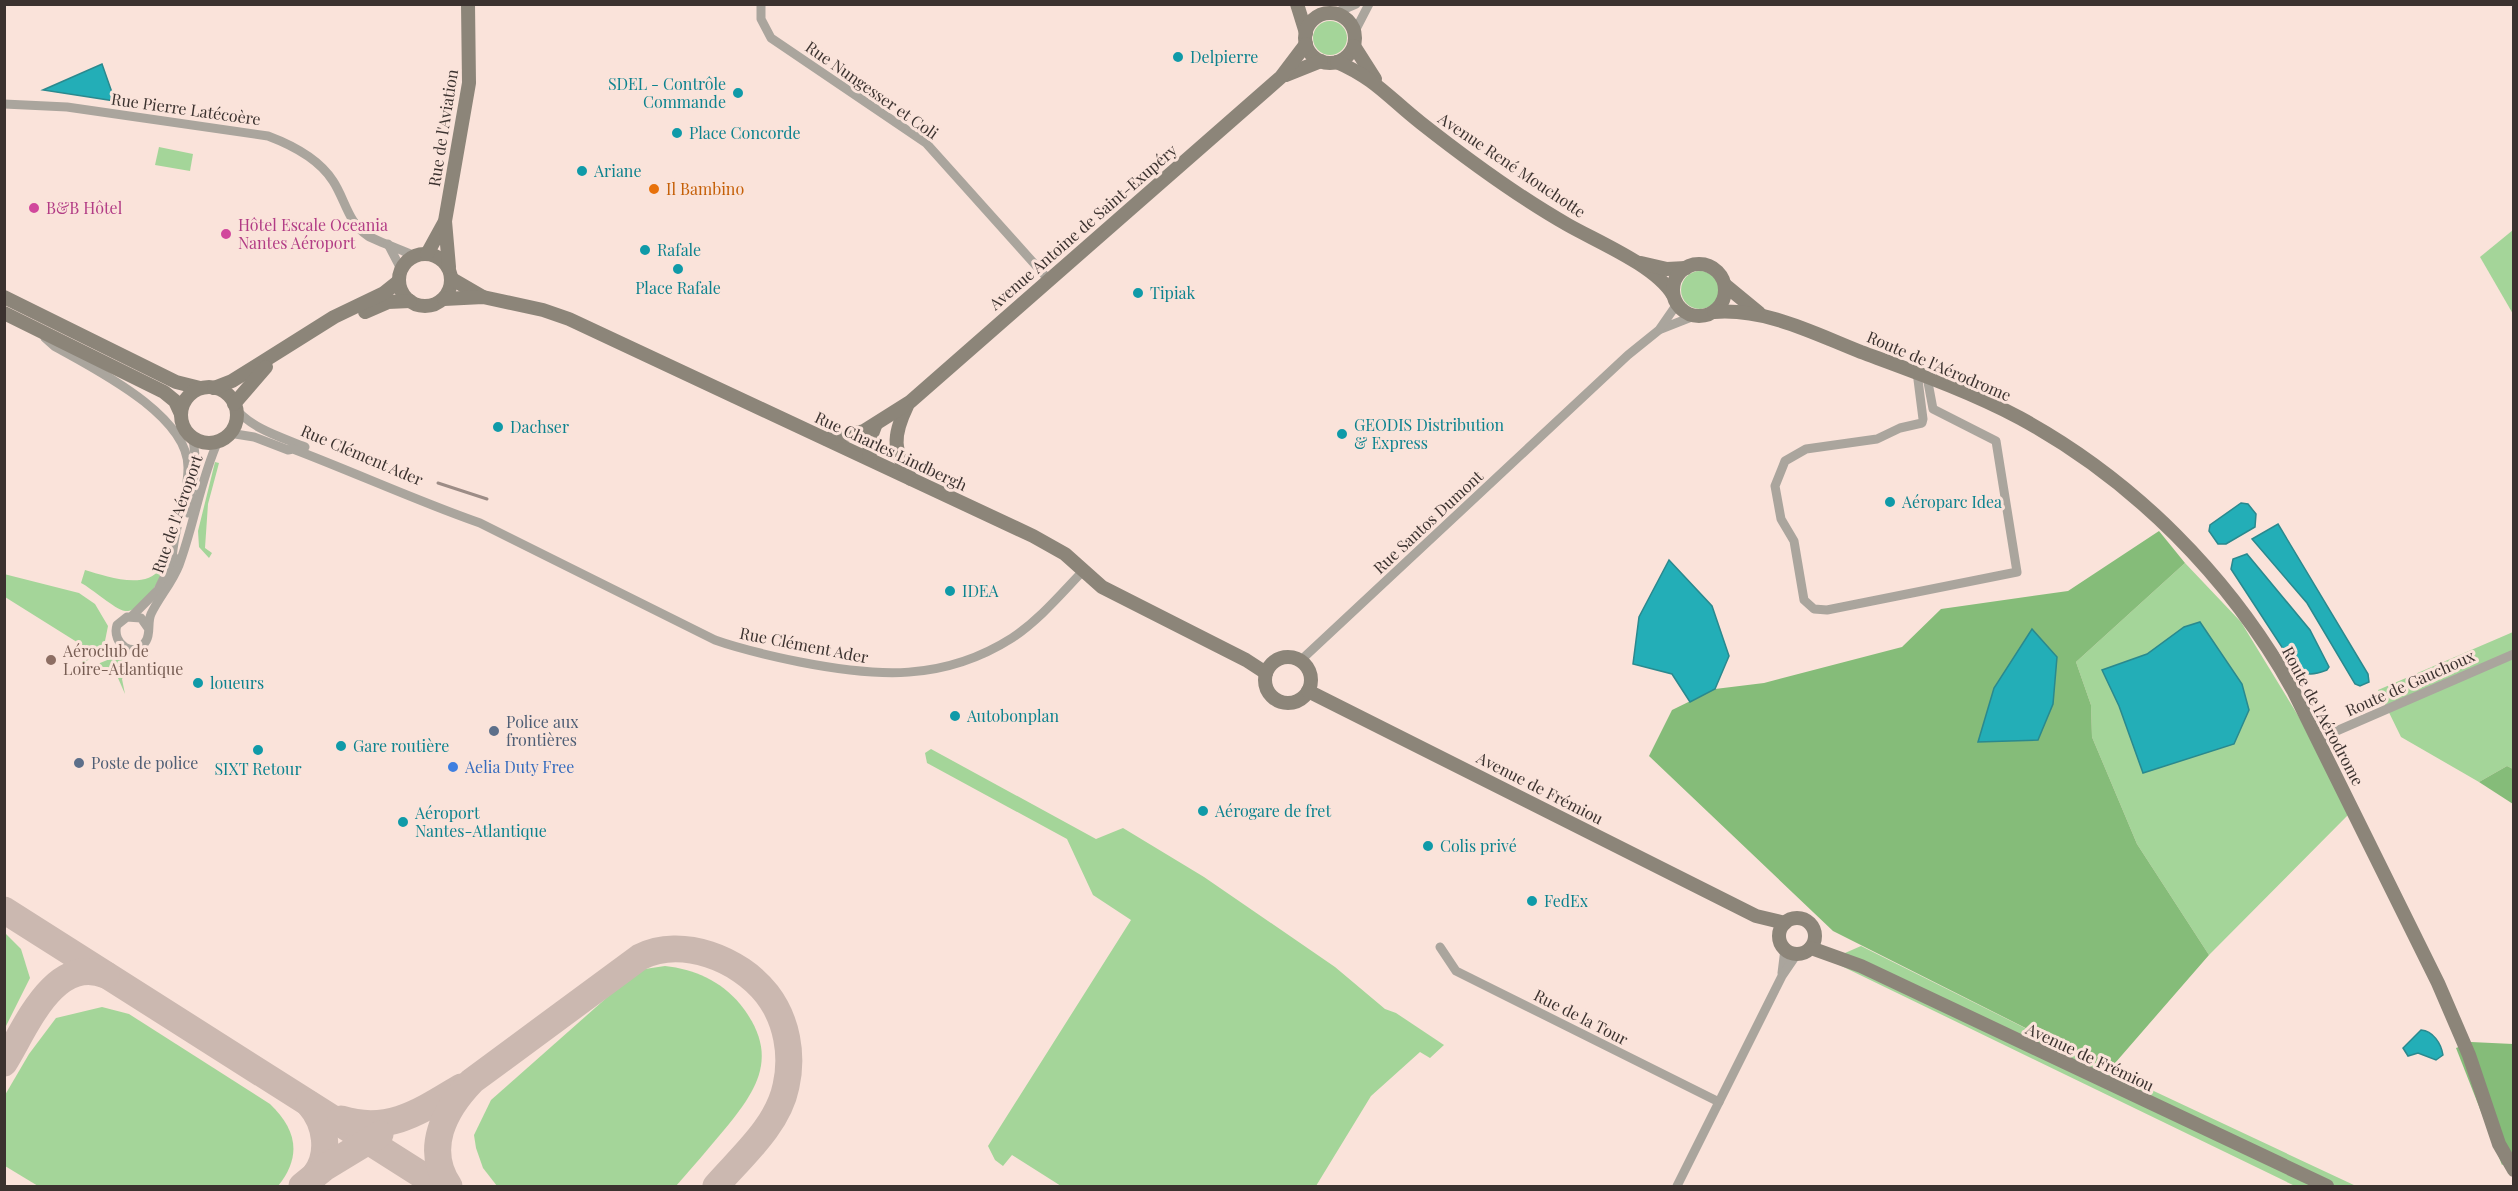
<svg xmlns="http://www.w3.org/2000/svg" width="2518" height="1191" font-family="'Playfair Display',serif">
	<rect width="100%" height="100%" fill="#fae3da"/>
	<!-- green -->
	<g fill="#a4d599">
		<circle cx="1330" cy="38" r="17"/>
		<path d="M159,147L193,154L190,171L155,165Z"/>
		<path d="M2513,230V314L2480,257Z"/>
		<circle cx="1700" cy="290" r="19"/>
		<path d="M215,462L219,463L208,504L205,548L212,553L209,558L199,547L198,531Z"/>
		<path d="M168,545C174,559 145,614 125,611C114,609 93,589 81,583L85,570C106,576 145,591 161,568C165,562 166,552 168,545Z"/>
		<path d="M2185,563L2241,622L2305,727L2348,815L2209,955L2137,844L2092,737L2091,705L2076,662Z"/>
		<path d="M4,574L79,593L95,604L108,626L105,641L85,663L82,661L88,649L5,597Z"/>
		<path d="M2513,632V769L2507,766L2479,782L2401,737L2378,690Z"/>
		<path d="M122,654L125,674L122,679L125,694L118,678L105,670L93,672L100,663Z"/>
		<path d="M931,749L1096,839L1123,828L1204,877L1335,967L1385,1009L1396,1013L1444,1045L1430,1058L1420,1052L1371,1096L1316,1186H1061L1012,1155L1003,1166L995,1160L988,1146L1131,920L1093,895L1067,839L927,763L925,753Z"/>
		<path d="M5,933L21,949L30,978L5,1028Z"/>
		<path d="M1861,946L2109,1070L2356,1186H2295L1829,960Z"/>
		<path d="M665,966C694,969 721,981 740,1004C780,1054 759,1088 724,1130C708,1149 692,1168 676,1186H497L483,1168L476,1148L474,1135L491,1100L638,970Z"/>
		<path d="M102,1007L129,1014L270,1104C297,1130 302,1156 278,1186H38L5,1166V1095L29,1054L56,1018Z"/>
	</g>
	<!-- forest -->
	<g fill="#85bc79">
		<path d="M2159,531L2185,563L2076,662L2091,705L2092,737L2137,844L2209,955L2109,1070L1833,931L1649,756L1672,710L1715,689L1764,683L1902,647L1941,609L2068,591Z"/>
		<path d="M2507,766L2513,769V804L2479,782Z"/>
		<path d="M2471,1042L2513,1044V1157L2502,1165L2456,1048Z"/>
	</g>
	<!-- water -->
	<g fill="#23aeb7" stroke="#2a898e" stroke-width="1.5">
		<path d="M102,64L115,101L43,90Z"/>
		<path d="M2241,503L2248,504L2256,514L2255,527L2226,544H2218L2209,531L2210,525Z"/>
		<path d="M2278,524L2368,674L2369,682L2360,686L2355,684L2307,603L2252,539Z"/>
		<path d="M2247,554L2310,630L2329,667L2327,670C2311,676 2305,676 2293,664L2231,569L2233,559Z"/>
		<path d="M1669,560L1712,606L1729,656L1715,689L1690,702L1672,674L1633,664L1639,617Z"/>
		<path d="M2200,622L2242,684L2249,710L2234,744L2143,773L2119,706L2102,670L2147,654L2184,627Z"/>
		<path d="M2032,629L2057,657L2053,704L2038,740L1978,742L1994,688Z"/>
		<path d="M2421,1030C2433,1031 2441,1043 2443,1055L2436,1060L2418,1053L2408,1056L2403,1048Z"/>
	</g>
	<g fill="none" stroke-linecap="round" stroke-linejoin="round">
		<!-- taxiway -->
		<g stroke="#cbb8b0" stroke-width="27">
			<path d="M4,910L439,1186"/>
			<path d="M4,1063C26,1028 53,955 106,975"/>
			<path d="M309,1104C326,1123 331,1154 315,1175"/>
			<path d="M341,1119C389,1134 421,1111 461,1087"/>
			<path d="M302,1186L324,1168L380,1134"/>
			<path d="M449,1186C424,1149 444,1110 472,1081L640,957C682,936 740,959 767,994C787,1020 793,1055 786,1086C778,1126 741,1157 716,1186"/>
		</g>
		<!-- street -->
		<g stroke="#aaa59d" stroke-width="9">
			<path d="M761,4V19L771,38L926,143L1048,279"/>
			<path d="M1335,13L1356,4"/>
			<path d="M1354,33L1369,4"/>
			<path d="M4,104L67,107L268,136C292,145 319,159 333,181C345,199 348,223 368,236C377,241 404,251 415,256"/>
			<path d="M388,244L401,269"/>
			<path d="M1661,329L1694,316"/>
			<path d="M45,338L54,346C93,368 189,415 188,468C188,500 172,530 172,563"/>
			<path d="M1917,372L1923,419L1922,423L1900,428L1877,439L1806,449L1785,461L1775,486L1781,519L1794,541L1804,600L1814,609L1827,610L2017,572L1996,441L1933,409L1927,377"/>
			<path d="M235,408C252,429 281,437 305,447"/>
			<path d="M229,433L254,437L288,450L293,449C356,473 417,501 480,523L715,640C743,650 771,656 800,662C876,677 943,682 1012,638C1039,620 1060,595 1082,572"/>
			<path d="M188,513L196,464L193,438"/>
			<path d="M132,616L158,590L174,557"/>
			<path d="M148,628L141,618L127,617L117,625C111,644 135,660 146,641C151,633 147,623 151,614C159,597 172,583 179,565C194,525 200,481 218,441"/>
			<path d="M1300,661L1628,355L1659,330L1677,304"/>
			<path d="M2318,739L2514,654"/>
			<path d="M1440,947L1456,971L1719,1102"/>
			<path d="M1782,973L1785,949"/>
			<path d="M1677,1186L1782,976L1797,954"/>
		</g>
		<!-- secondary -->
		<g stroke="#8c8579" stroke-width="14">
			<path d="M1297,4L1306,33"/>
			<circle cx="1330" cy="38" r="25"/>
			<path d="M1354,46L1375,79"/>
			<path d="M1337,62C1376,79 1390,99 1421,123C1468,160 1517,196 1568,225C1598,242 1656,266 1673,295"/>
			<path d="M1286,75L1321,61"/>
			<circle cx="425" cy="280" r="26"/>
			<path d="M427,254L444,223"/>
			<path d="M1641,263L1667,269L1686,268"/>
			<circle cx="1699" cy="290" r="26"/>
			<path d="M449,267L445,221L469,83L468,4"/>
			<path d="M452,279L483,297"/>
			<path d="M1725,285L1759,313"/>
			<path d="M4,297L176,382L200,388"/>
			<path d="M444,299L483,297L543,310L569,319L1033,536L1065,554L1102,587L1246,660L1266,673"/>
			<path d="M365,312L388,302L410,301"/>
			<path d="M1714,312C1766,308 1813,333 1861,352C1915,372 1969,391 2020,418C2134,480 2230,577 2293,690L2438,983L2469,1055L2499,1144L2514,1170"/>
			<path d="M4,313L164,392L175,401L181,414"/>
			<circle cx="209" cy="415" r="28"/>
			<path d="M214,388L232,381L334,317L384,293L399,281"/>
			<path d="M234,404L266,367"/>
			<path d="M907,406C892,437 893,450 911,479"/>
			<path d="M827,439L864,431L910,402L1281,77L1306,44"/>
			<path d="M870,459L869,442L875,426"/>
			<circle cx="1288" cy="680" r="23"/>
			<path d="M1308,691L1756,916L1785,923"/>
			<circle cx="1797" cy="936" r="18"/>
			<path d="M1811,948L1861,966L2327,1186"/>
		</g>
		<!-- rail -->
		<path stroke="#9c8c86" stroke-width="3" d="M438,483L487,499"/>
	</g>
	<!-- markers -->
	<g fill="#0f9aa8" stroke="#fae3da" stroke-width="2">
		<circle cx="1178" cy="57" r="6"/>
		<circle cx="738" cy="93" r="6"/>
		<circle cx="677" cy="133" r="6"/>
		<circle cx="582" cy="171" r="6"/>
		<circle cx="645" cy="250" r="6"/>
		<circle cx="678" cy="269" r="6"/>
		<circle cx="1138" cy="293" r="6"/>
		<circle cx="498" cy="427" r="6"/>
		<circle cx="1342" cy="434" r="6"/>
		<circle cx="1890" cy="502" r="6"/>
		<circle cx="950" cy="591" r="6"/>
		<circle cx="198" cy="683" r="6"/>
		<circle cx="955" cy="716" r="6"/>
		<circle cx="341" cy="746" r="6"/>
		<circle cx="258" cy="750" r="6"/>
		<circle cx="1203" cy="811" r="6"/>
		<circle cx="403" cy="822" r="6"/>
		<circle cx="1428" cy="846" r="6"/>
		<circle cx="1532" cy="901" r="6"/>
	</g>
	<circle fill="#e8710a" stroke="#fae3da" stroke-width="2" cx="654" cy="189" r="6"/>
	<g fill="#d1479c" stroke="#fae3da" stroke-width="2">
		<circle cx="34" cy="208" r="6"/>
		<circle cx="226" cy="234" r="6"/>
	</g>
	<circle fill="#8d6e63" stroke="#fae3da" stroke-width="2" cx="51" cy="660" r="6"/>
	<g fill="#5c6f8a" stroke="#fae3da" stroke-width="2">
		<circle cx="494" cy="731" r="6"/>
		<circle cx="79" cy="763" r="6"/>
	</g>
	<circle fill="#3f7fe0" stroke="#fae3da" stroke-width="2" cx="453" cy="767" r="6"/>
	<g text-anchor="middle" stroke-width="6" stroke-linejoin="round" paint-order="stroke">
		<!-- culture labels -->
		<g font-size="16" fill="#0d838f" stroke="#fae3da" text-anchor="start">
			<text x="1190" y="63">Delpierre</text>
			<text x="726" y="90" text-anchor="end">SDEL - Contrôle<tspan x="726" dy="18">Commande</tspan></text>
			<text x="689" y="139">Place Concorde</text>
			<text x="594" y="177">Ariane</text>
			<text x="657" y="256">Rafale</text>
			<text x="678" y="294" text-anchor="middle">Place Rafale</text>
			<text x="1150" y="299">Tipiak</text>
			<text x="1354" y="431">GEODIS Distribution<tspan x="1354" dy="18">&amp; Express</tspan></text>
			<text x="510" y="433">Dachser</text>
			<text x="1902" y="508">Aéroparc Idea</text>
			<text x="962" y="597">IDEA</text>
			<text x="210" y="689">loueurs</text>
			<text x="967" y="722">Autobonplan</text>
			<text x="353" y="752">Gare routière</text>
			<text x="258" y="775" text-anchor="middle">SIXT Retour</text>
			<text x="1215" y="817">Aérogare de fret</text>
			<text x="415" y="819">Aéroport<tspan x="415" dy="18">Nantes-Atlantique</tspan></text>
			<text x="1440" y="852">Colis privé</text>
			<text x="1544" y="907">FedEx</text>
		</g>
		<!-- street labels -->
		<g font-size="16" fill="#3b322f" stroke="#fae3da">
			<text transform="translate(872 90) rotate(35)" y="6">Rue Nungesser et Coli</text>
			<text transform="translate(186 109) rotate(8)" y="6">Rue Pierre Latécoère</text>
			<text transform="translate(443 128) rotate(-81)" y="6">Rue de l'Aviation</text>
			<text transform="translate(1512 165) rotate(34)" y="6">Avenue René Mouchotte</text>
			<text transform="translate(1083 227) rotate(-41)" y="6">Avenue Antoine de Saint-Exupéry</text>
			<text transform="translate(1939 366) rotate(23)" y="6">Route de l'Aérodrome</text>
			<text transform="translate(891 451) rotate(25)" y="6">Rue Charles Lindbergh</text>
			<text transform="translate(362 455) rotate(23)" y="6">Rue Clément Ader</text>
			<text transform="translate(177 514) rotate(-71)" y="6">Rue de l'Aéroport</text>
			<text transform="translate(1428 522) rotate(-43)" y="6">Rue Santos Dumont</text>
			<text transform="translate(804 645) rotate(11)" y="6">Rue Clément Ader</text>
			<text transform="translate(2410 683) rotate(-24)" y="6">Route de Gauchoux</text>
			<text transform="translate(2323 716) rotate(62)" y="6">Route de l'Aérodrome</text>
			<text transform="translate(1540 788) rotate(27)" y="6">Avenue de Frémiou</text>
			<text transform="translate(1581 1017) rotate(27)" y="6">Rue de la Tour</text>
			<text transform="translate(2090 1057) rotate(25)" y="6">Avenue de Frémiou</text>
		</g>
		<!-- food labels -->
		<g font-size="16" fill="#c56008" stroke="#fae3da" text-anchor="start">
			<text x="666" y="195">Il Bambino</text>
		</g>
		<!-- hotel labels -->
		<g font-size="16" fill="#b23c85" stroke="#fae3da" text-anchor="start">
			<text x="46" y="214">B&amp;B Hôtel</text>
			<text x="238" y="231">Hôtel Escale Oceania<tspan x="238" dy="18">Nantes Aéroport</tspan></text>
		</g>
		<!-- education labels -->
		<g font-size="16" fill="#785e54" stroke="#fae3da" text-anchor="start">
			<text x="63" y="657">Aéroclub de<tspan x="63" dy="18">Loire-Atlantique</tspan></text>
		</g>
		<!-- service labels -->
		<g font-size="16" fill="#4e5e75" stroke="#fae3da" text-anchor="start">
			<text x="506" y="728">Police aux<tspan x="506" dy="18">frontières</tspan></text>
			<text x="91" y="769">Poste de police</text>
		</g>
		<!-- shop labels -->
		<g font-size="16" fill="#366cbe" stroke="#fae3da" text-anchor="start">
			<text x="465" y="773">Aelia Duty Free</text>
		</g>
	</g>
	<!-- border -->
	<rect width="2518" height="1191" fill="none" stroke="#3b322f" stroke-width="12"/>
</svg>
